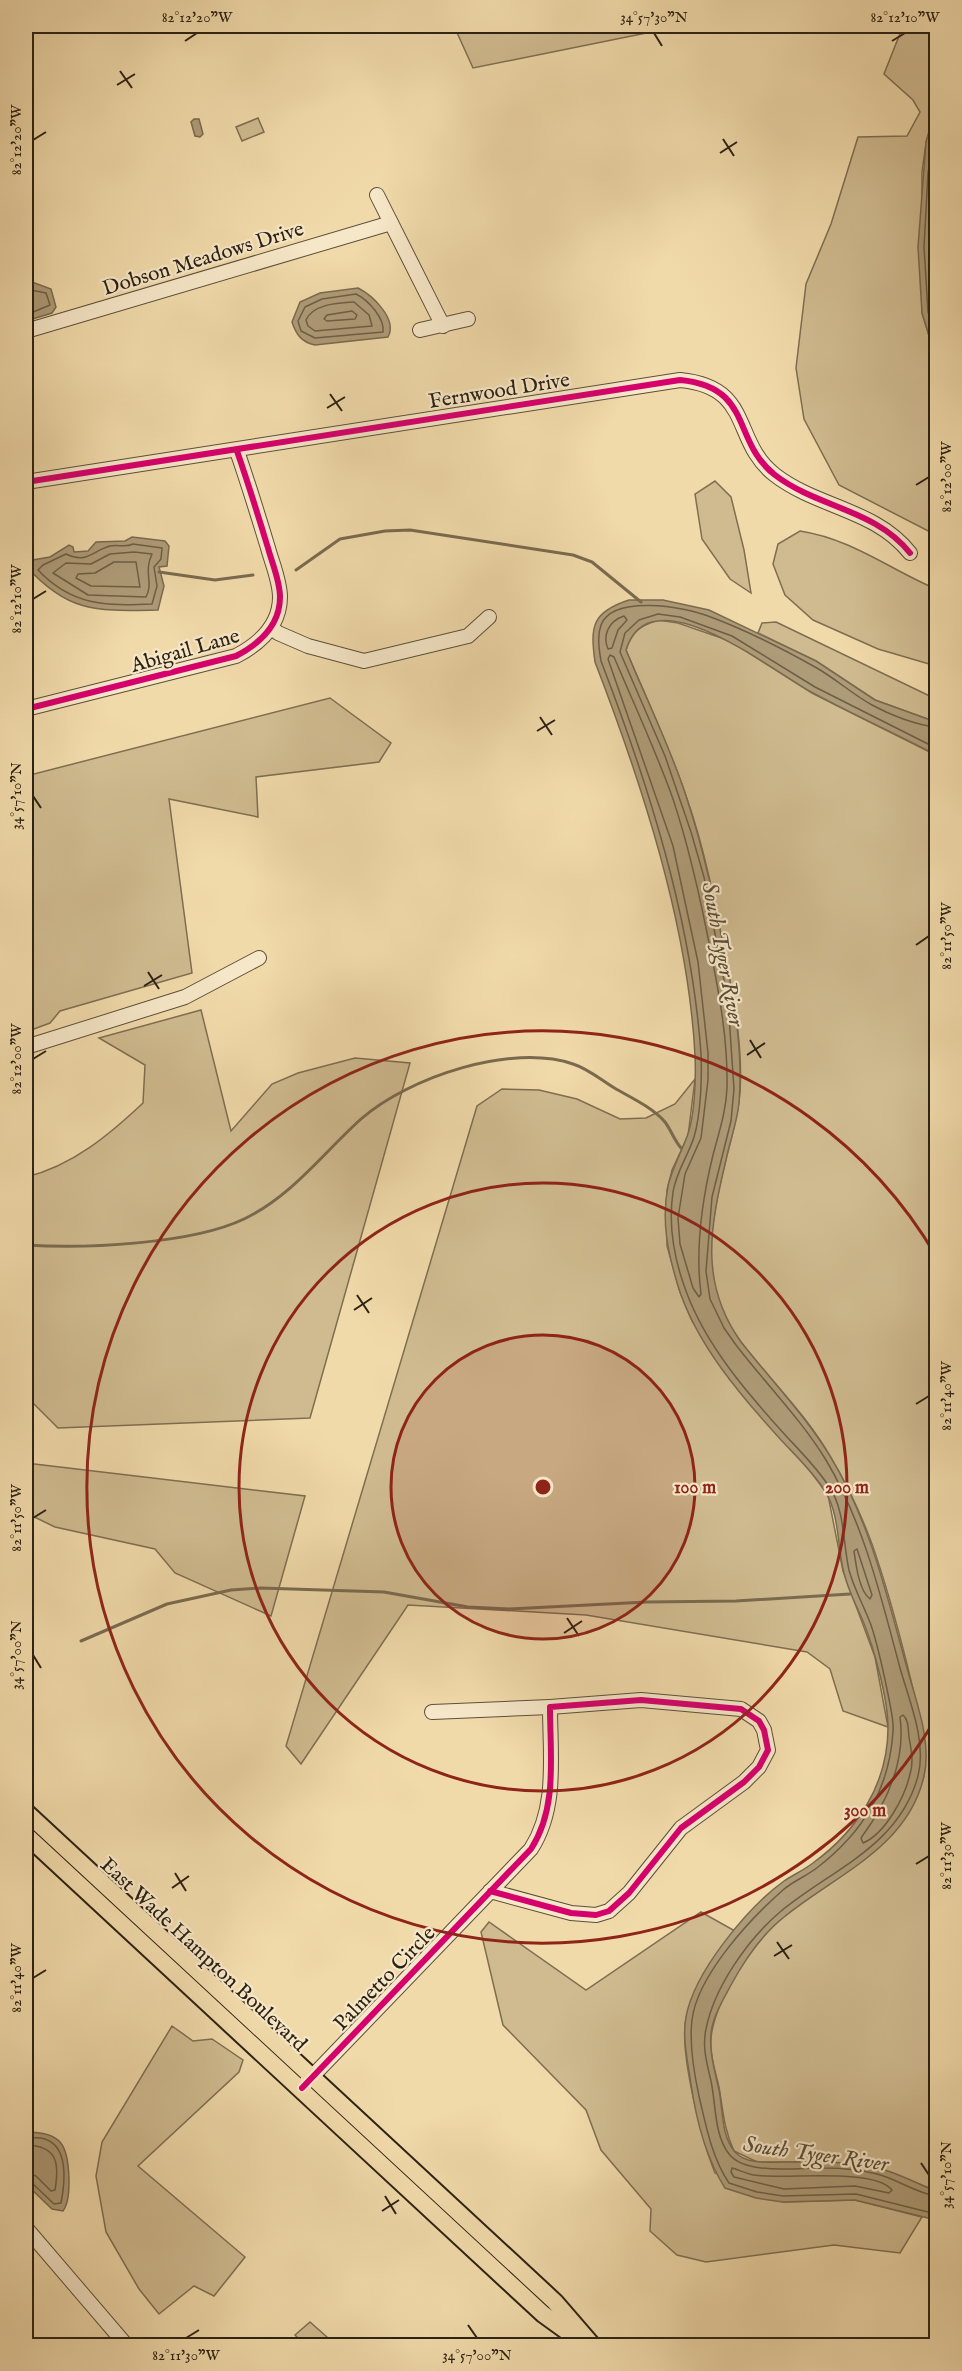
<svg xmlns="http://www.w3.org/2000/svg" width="962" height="2371" font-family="'IM FELL English',serif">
	<rect width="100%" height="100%" fill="#f1daaa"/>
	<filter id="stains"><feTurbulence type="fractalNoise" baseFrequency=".00333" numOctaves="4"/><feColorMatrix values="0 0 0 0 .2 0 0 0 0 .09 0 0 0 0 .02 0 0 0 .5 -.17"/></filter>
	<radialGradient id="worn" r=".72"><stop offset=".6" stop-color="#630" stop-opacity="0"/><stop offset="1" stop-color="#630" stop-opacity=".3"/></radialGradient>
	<!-- green -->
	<g fill="#d0bb90" stroke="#7e6e52" stroke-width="1.5">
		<path d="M454,26H681L473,68Z"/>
		<path d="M903,26H936V108L926,143L922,172V313L936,358V535L839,485L804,419L796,368L806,284L831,224L858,137L907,136L920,112L913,100L884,74Z"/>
		<path d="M258,118L264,132L242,141L236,127Z"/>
		<path d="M715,481L731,497L744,550L751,593L730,579L702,539L695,494Z"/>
		<path d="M800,531C852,539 889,569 936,589V666L878,649L813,620L785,595L773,564L778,544Z"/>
		<path d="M658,620L678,623L730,641L812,693L936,755V2191L879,2168L827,2162H757L734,2151C724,2130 723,2110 719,2087C715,2069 708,2050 712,2031C719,1994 755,1940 785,1916C840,1872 899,1852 923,1779C934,1745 886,1584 872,1544C861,1514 847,1485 831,1458C808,1416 770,1380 741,1342C731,1328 722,1314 716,1298C702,1261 717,1196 726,1159C732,1136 738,1116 740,1092C743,1047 734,1001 725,957C715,901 704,846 685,793C668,744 646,697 626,650C632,631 640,626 658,620Z"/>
		<path d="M776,622L936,699V722L875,700L816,661L758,633L762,623Z"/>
		<path d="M330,698L391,743L379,762L256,777L258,817L169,799L192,973L60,1011L50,1023L26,1032V776Z"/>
		<path d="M201,1010L231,1131L272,1084L298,1073L355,1058L410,1063L310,1418L58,1428L26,1396V1177C72,1166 109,1135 143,1103L145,1065L99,1038Z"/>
		<path d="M695,1079L688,1136L672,1170L667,1190V1246L680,1292L692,1321L743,1396L802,1460L828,1495L843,1571L875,1657L888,1727L843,1711L830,1669L807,1652L586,1615L408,1605L301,1764L286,1746L477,1106L502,1089L539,1090L577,1099L620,1119L646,1118L675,1104Z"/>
		<path d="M26,1463L305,1496L271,1616L175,1573L155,1549L55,1527L26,1513Z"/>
		<path d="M701,1912L735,1931C715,1957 696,1983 687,2015C677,2047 702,2140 715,2173L783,2202L855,2200L922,2217L900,2253L834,2245L706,2262L677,2255L650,2231L651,2209L601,2150L586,2110L503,2025L481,1932L489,1922L586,1990Z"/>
		<path d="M172,2026L193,2041L212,2039L243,2060L239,2072L138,2166L245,2257L214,2296L194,2286L159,2314L139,2289L106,2232L96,2176L102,2142Z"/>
		<path d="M310,2322L336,2345H305L295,2335Z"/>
	</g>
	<!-- water -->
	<g fill="#ae9b77" stroke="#7a6a4f" stroke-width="1.5">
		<path d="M936,108V358L922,313L918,247L926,142Z"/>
		<path d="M194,119H199L203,134L200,137L195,136L191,122Z"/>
		<path d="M32,282L51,289L56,307L52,313L26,321V283Z"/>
		<path d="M358,288C372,295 398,319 388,337L315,345C301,342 296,334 292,322L300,302L320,293Z"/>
		<path d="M132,537L165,541L169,546L167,566L159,567L164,586L158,610C98,611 69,614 26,566L27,561L50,557L69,545L73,547L74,552L88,551L96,542L125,541Z"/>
		<path d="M629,600H663L709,610L816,661L875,700L936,722V755C896,734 854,715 813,693C775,673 650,571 626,650C646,699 670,746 686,796C704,850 715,904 726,959C735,1006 743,1054 739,1103C737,1123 730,1140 726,1160C710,1227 699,1283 741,1342C770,1379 805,1415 830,1456C870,1521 887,1596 907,1668C916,1701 932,1742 924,1776C908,1848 835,1875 784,1917C762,1934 744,1961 731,1985C723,2000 713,2016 711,2033C709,2052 715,2072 719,2090C723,2109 721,2136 735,2152C747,2165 769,2162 784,2162C815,2162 847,2161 877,2168C897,2172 917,2184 936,2191V2220L855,2200L783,2202L756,2198L725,2188C706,2158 696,2119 691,2084C688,2063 682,2038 686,2017C694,1972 748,1907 784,1881C793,1875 804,1870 813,1863C857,1831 888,1784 888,1728C888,1699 874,1648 863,1621C856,1605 848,1590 844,1573C837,1547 840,1515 825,1491C813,1472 797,1457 781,1440C741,1396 696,1344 678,1286C668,1253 661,1221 668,1186C672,1169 680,1155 686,1139C695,1119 696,1077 695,1055C688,924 642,784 595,662C590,626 592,612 629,600Z"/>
		<path d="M26,2132C62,2132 68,2145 69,2179C69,2189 69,2203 63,2211L52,2209L26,2184Z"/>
	</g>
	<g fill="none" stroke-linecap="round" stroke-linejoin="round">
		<!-- shore -->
		<g stroke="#6d5e46" stroke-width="1.5">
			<path d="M936,128L928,173L924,247L928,312L936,339"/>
			<path d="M936,166L931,247L936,315"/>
			<path d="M26,289L46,293L50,305L26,315"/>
			<path d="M356,294C368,300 385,318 383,332L315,338L301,331L298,321L305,307L322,299Z"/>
			<path d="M354,302L369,315L372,326L315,331L308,326L306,320C313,304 338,303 354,302Z"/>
			<path d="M352,311L357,315L355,319L327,321L324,319L327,315Z"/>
			<path d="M133,544L162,548L161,559L154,567L157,586L152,604C106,606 72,606 38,570L43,565L66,554C87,564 92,551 110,546C118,544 125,548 133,544Z"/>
			<path d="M134,552L152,554C143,573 154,582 146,597L88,595L53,573L66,563L91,564L110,554Z"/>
			<path d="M114,562H136L140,587L91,586L76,578L78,574L95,573Z"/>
			<path d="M624,616L627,620L618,630L612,648L608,649C602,635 609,621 624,616Z"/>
			<path d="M610,655L614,657C634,704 656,751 673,799C690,850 701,901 711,953C720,998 728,1042 727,1088C726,1112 719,1132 713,1155C702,1200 695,1248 701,1294L699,1297L693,1288L680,1244L678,1218L685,1174L701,1138L708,1080V1053L698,962L673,846L608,659Z"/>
			<path d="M936,727C916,725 890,715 872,705C852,694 835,678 815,667C781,648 744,629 708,616C685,607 613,594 601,625C597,636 599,649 601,661C649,786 691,918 701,1053C702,1076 701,1114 694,1137C688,1156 676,1172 673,1192C668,1226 674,1259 686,1291C706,1346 748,1394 787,1437C802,1453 818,1469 830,1488C845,1511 843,1544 849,1570C854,1589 864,1606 871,1625C879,1649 884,1674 889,1699C891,1710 894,1721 893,1732C889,1790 863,1832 818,1867C807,1876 793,1881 783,1890C750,1919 697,1976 692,2020C689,2044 694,2073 699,2096C706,2126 712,2158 729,2183L757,2192L783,2196L856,2194L936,2214"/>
			<path d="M936,748L815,687L732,636L680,617L658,614L639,620L625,633L620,652L665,756L691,832L704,877L728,1001L734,1089L731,1121L712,1197L706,1271L710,1299L724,1328L736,1345C765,1383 801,1419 826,1460C864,1524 881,1597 900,1668C909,1700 927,1742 918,1776C899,1847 830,1870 780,1912C747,1940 714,1988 706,2029C702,2047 707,2064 711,2081C716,2104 714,2135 729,2154C746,2176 800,2167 824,2168C841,2168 861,2170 877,2174C897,2179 916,2193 936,2196"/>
			<path d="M857,1549L872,1595L870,1599C859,1591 856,1565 854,1551Z"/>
			<path d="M903,1715C909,1720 908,1729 909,1737C911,1749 914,1762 910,1774C905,1797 885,1834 863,1843L861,1838C886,1804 906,1761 900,1717Z"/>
			<path d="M26,2138C31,2138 39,2137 45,2139C69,2147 65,2183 61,2203L54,2204L31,2182L26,2181"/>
			<path d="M26,2145C56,2146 60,2161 55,2190L51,2191L36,2176L26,2173"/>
			<path d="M732,2168C739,2170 747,2174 754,2175C783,2180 874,2167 892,2190L889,2193L855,2186L784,2189L734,2177L731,2172Z"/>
		</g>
		<!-- stream -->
		<g stroke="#7a6a4f" stroke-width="3">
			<path d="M296,570L340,539L385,531L410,530L573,555L592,562L641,602"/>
			<path d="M159,572L215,580L253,575"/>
			<path d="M26,1245C84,1249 192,1244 244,1219C292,1196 323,1153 361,1119C409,1077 511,1043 573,1064C589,1069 602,1081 616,1089C632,1098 653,1108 665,1122C671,1130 674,1140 681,1148"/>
			<path d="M81,1641L167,1604L231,1590L261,1588L384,1592L468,1607L509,1609L647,1602L736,1601L850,1594"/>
		</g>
		<!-- minor casing -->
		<g stroke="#5d4f3a" stroke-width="16">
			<g id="minor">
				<path d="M377,195L443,326"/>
				<path d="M420,330L468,319"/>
				<path d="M26,331L391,223"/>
				<path d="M26,482L680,380C754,387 731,441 775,475C818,508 875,509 910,553"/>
				<path d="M271,627L278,633L308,646L364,661L468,636L489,617"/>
				<path d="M26,709L236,656C259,644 280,626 280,597C280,581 272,563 268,548C258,515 248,483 237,451"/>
				<path d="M26,1047L185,997L259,958"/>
				<path d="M432,1712L550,1707"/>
				<path d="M305,2084L531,1849C558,1807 550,1755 550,1707L641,1700L741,1709L759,1721L764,1730L768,1750L759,1767L744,1782L681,1828L629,1893L609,1911L596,1915L571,1913L490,1891"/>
				<path d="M26,2228L127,2346"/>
			</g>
		</g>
		<!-- major casing -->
		<g stroke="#2c2114" stroke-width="20">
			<g id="major">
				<path d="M26,1812L555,2302L593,2346"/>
				<path d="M26,1835L543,2314L579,2340"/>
			</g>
		</g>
		<!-- minor -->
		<use href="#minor" stroke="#f6e7c8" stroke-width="14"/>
		<!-- major -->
		<use href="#major" stroke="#f1daaa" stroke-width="16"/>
		<!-- cycleway casing -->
		<g stroke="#f6e7c8" stroke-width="10">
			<g id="cycleway">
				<path d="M26,482L680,380C754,387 731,441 775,475C818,508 875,509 910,553"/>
				<path d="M26,709L236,656C259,644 280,626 280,597C280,581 272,563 268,548C258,515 248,483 237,451"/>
				<path d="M302,2088L531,1849C558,1807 550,1755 550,1707L641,1700L741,1709L759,1721L764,1730L768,1750L759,1767L744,1782L681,1828L629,1893L609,1911L596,1915L571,1913L490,1891"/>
			</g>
		</g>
		<!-- cycleway -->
		<use href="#cycleway" stroke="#d6006c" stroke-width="6"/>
	</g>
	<!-- ticks -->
	<path fill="none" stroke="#2c2114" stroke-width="2" d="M654,33L662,46M185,41L197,33M892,41L905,33M120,71L132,88M117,85L135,74M723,139L734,156M33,140L46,132M720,153L737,142M330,394L342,411M327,408L345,397M916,485L929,477M33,599L46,591M540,717L552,735M537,731L555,720M33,796L41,808M916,945L929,936M148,972L159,989M144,986L162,975M750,1040L761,1058M747,1055L765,1043M33,1059L46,1051M357,1295L369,1313M354,1310L372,1298M916,1404L929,1396M33,1518L46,1510M567,1618L579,1636M564,1633L582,1621M33,1655L41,1668M916,1864L929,1856M175,1873L186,1891M172,1888L189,1876M777,1942L789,1959M774,1956L792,1945M33,1978L46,1970M921,2163L929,2175M385,2196L396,2214M382,2211L399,2200M468,2325L477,2338M186,2338L199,2330"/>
	<!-- distance rings -->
	<circle cx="543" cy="1487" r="152" fill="#8f2418" fill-opacity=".12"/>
	<g fill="none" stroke="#8f2418" stroke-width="3">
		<circle cx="543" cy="1487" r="152"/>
		<circle cx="543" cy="1487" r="304"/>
		<path d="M936 1718A456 456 0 1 1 936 1256"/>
	</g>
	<g text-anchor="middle" stroke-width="4.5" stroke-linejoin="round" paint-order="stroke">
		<!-- street labels -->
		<g font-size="21" fill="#2c2114" stroke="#f6e7c8">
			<text transform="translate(203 258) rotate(-17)" y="7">Dobson Meadows Drive</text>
			<text transform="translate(499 390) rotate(-9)" y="7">Fernwood Drive</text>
			<text transform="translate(185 650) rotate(-16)" y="7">Abigail Lane</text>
			<text transform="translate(204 1954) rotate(43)" y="7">East Wade Hampton Boulevard</text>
			<text transform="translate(384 1978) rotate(-46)" y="7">Palmetto Circle</text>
		</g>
		<!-- water labels -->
		<g font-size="22" font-style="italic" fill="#5a4c37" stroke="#f6e7c8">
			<text transform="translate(724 954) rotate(79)" y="8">South Tyger River</text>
			<text transform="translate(816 2153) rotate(8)" y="8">South Tyger River</text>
		</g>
	</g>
	<circle cx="543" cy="1487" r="9" fill="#8f2418" stroke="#f6e7c8" stroke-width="3"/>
	<g font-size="18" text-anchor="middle" font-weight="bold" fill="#8f2418" stroke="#f6e7c8" stroke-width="4.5" stroke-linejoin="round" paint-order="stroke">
		<text x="695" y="1493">100 m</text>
		<text x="847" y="1493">200 m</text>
		<text x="865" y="1816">300 m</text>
	</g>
	<!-- margin -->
	<rect width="962" height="2371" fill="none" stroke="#f1daaa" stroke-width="66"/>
	<rect x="33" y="33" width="896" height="2305" fill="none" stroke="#2c2114" stroke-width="2"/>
	<g font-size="15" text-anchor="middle" fill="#2c2114">
		<text x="197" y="22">82°12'20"W</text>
		<text x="654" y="22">34°57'30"N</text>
		<text x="905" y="22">82°12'10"W</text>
		<text transform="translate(16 140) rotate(-90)" y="5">82°12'20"W</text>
		<text transform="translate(946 477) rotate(-90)" y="5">82°12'00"W</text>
		<text transform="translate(16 599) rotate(-90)" y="5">82°12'10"W</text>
		<text transform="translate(16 796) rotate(-90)" y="5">34°57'10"N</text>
		<text transform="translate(946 936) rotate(-90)" y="5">82°11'50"W</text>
		<text transform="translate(16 1059) rotate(-90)" y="5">82°12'00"W</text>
		<text transform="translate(946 1396) rotate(-90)" y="5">82°11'40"W</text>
		<text transform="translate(16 1518) rotate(-90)" y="5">82°11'50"W</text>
		<text transform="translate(16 1655) rotate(-90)" y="5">34°57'00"N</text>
		<text transform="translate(946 1856) rotate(-90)" y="5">82°11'30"W</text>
		<text transform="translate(16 1978) rotate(-90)" y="5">82°11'40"W</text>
		<text transform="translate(946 2175) rotate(-90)" y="5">34°57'10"N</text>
		<text x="186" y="2360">82°11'30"W</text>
		<text x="477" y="2360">34°57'00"N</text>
	</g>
	<rect width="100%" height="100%" filter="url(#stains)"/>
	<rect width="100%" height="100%" fill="url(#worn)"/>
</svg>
